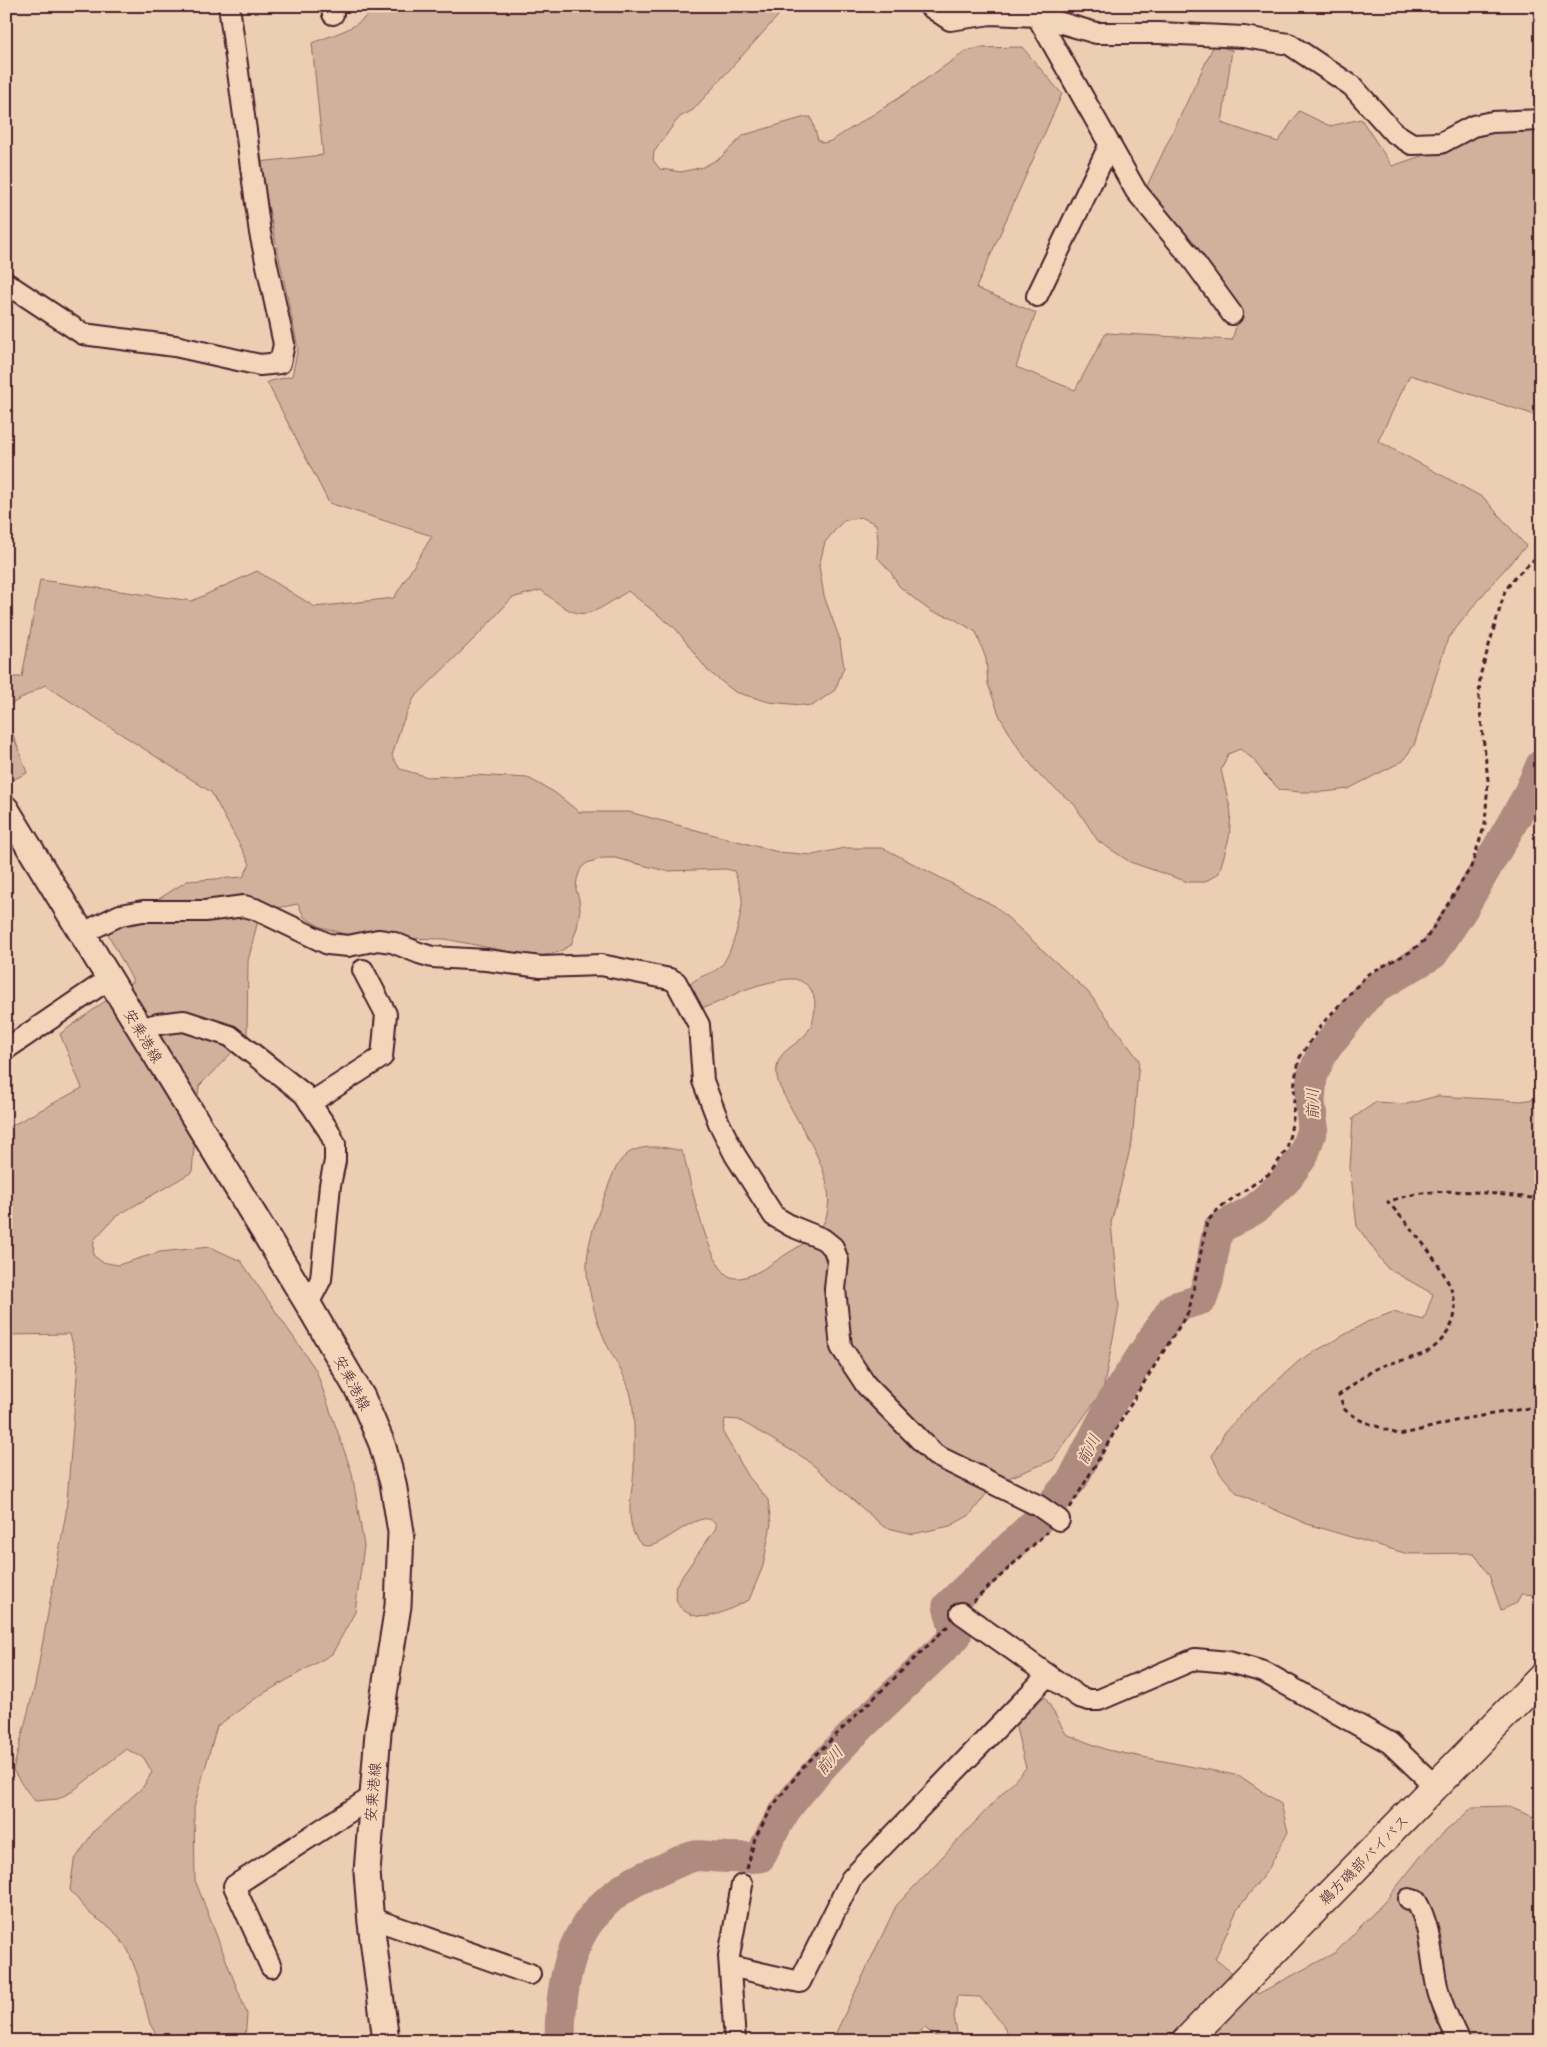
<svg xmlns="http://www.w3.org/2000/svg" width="1547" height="2047" font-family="'Architects Daughter','Klee One',sans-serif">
	<rect width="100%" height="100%" fill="#ecceb3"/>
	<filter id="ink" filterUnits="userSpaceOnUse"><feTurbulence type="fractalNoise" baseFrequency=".02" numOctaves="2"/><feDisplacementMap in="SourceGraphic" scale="10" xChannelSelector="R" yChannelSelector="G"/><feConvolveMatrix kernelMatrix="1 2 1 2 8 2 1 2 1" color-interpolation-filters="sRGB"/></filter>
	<g filter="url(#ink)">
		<!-- green -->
		<g fill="#d1b19c" stroke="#8e6864">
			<path d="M375,6H787L693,110L680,117L674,124L654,152L653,160L660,169L681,172L703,167L720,158L744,135L805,117H811L818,140L823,143L831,141L899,98L966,51L979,48L1022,47L1062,94L976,288L1036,313L1016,367L1075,390L1106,333L1232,340L1240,313L1147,186L1214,45L1232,50L1222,123L1278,142L1299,111L1330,126L1361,119L1392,166L1436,151L1491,129L1541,124V418L1526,412L1410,375L1378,441L1484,498L1526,546L1495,580L1448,638L1414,745L1403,761L1348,789L1324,792H1300L1280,790L1265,775L1253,759L1240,749L1228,754L1221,770L1231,812L1229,838L1219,873L1205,882H1188L1130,862L1098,841L1074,804L1040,776L1019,749L1000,717L988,684L986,659L976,632L951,617L932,612L917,601L899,586L890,571L877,557L878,540L876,524L861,517L843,521L825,542L819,566L824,596L839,637L844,667L835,690L812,706L769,702L735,692L708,671L676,629L628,591C586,618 582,624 541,590L512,598L480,633L414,698L401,726L392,756L400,769L428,777L472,775L528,778L554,792L579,812H629L778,852L813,855L844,848H883L995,906L1088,992L1139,1060L1132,1142L1111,1223L1119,1307L1103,1390L1053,1460L994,1484L970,1515L950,1526L913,1534L884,1527L806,1459L739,1420L725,1419L723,1433L749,1477L768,1500L771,1524L763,1566L749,1600C728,1609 705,1626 683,1610C676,1605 674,1593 676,1585L716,1528V1524C700,1501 653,1562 639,1542C623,1521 633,1492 634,1468C634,1446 635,1422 632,1400C628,1377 612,1358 604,1338C597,1322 592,1304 589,1287C582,1254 594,1225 605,1195C610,1182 615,1164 626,1155C639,1144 665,1146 681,1151L684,1156C689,1178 709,1270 731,1277C746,1283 773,1263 785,1255C802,1244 822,1235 827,1214C836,1177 806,1137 790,1106C783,1093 775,1082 777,1067C779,1050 796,1046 806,1034C815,1023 820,996 807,985C804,983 798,979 794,979C782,978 753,986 742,991C727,997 714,1007 697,1008L687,989C694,976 708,976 719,968C731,958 740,921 742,905C743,893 738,882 734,871L726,869L666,871L615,858H603L587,863L581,868L577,879L576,890L579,899L580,909L577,928L571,945L559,952L546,955L531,956L445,939L355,937L321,927L304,917L298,904L277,908L258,920L248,961L247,1037L199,1086L192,1172L115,1217L94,1240L93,1255L102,1262L118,1265L160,1252L210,1247L241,1261L316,1370L352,1473L364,1546L355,1612L332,1654L259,1696L217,1726L194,1807L195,1880L247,2014L245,2041H160L150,2024L138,1976L128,1950L112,1929L89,1913L70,1890L74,1861L94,1831L143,1787L152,1772L144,1758L126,1749L73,1791L58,1799L35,1801L23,1786L13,1770L35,1685L66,1513L78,1364L70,1334L6,1335V1124L9,1127L82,1088L60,1034L133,981L107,932L187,881L243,877L250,864L211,792L45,685L6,707V677H22L40,580L192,601L257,571L315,607L394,598L432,536L329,503L267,382L292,376L298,348L259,162L323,155L312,43C337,33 359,29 375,6Z"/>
			<path d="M6,715L27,773L6,783Z"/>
			<path d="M1437,1096L1521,1101L1541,1098V1595L1521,1594L1517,1603L1501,1610L1489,1575L1474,1553L1408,1554L1307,1524L1237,1493L1220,1473L1212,1456L1225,1432L1245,1410L1300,1360L1367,1322L1393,1312L1424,1320L1433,1294L1387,1268L1357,1226L1350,1168L1353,1118L1376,1102L1407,1104Z"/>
			<path d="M1045,1697L1066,1734L1107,1750L1240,1776L1281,1804L1288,1832L1269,1868L1237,1910L1215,1959L1258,1994L1336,1952L1387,1899L1429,1846L1473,1807L1507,1806L1541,1820V2041H1011L1001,2022L980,1997L957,1996L954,2017L958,2037C944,2045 936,2037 925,2028L907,2041H832L896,1906L1026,1768L1015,1724Z"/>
		</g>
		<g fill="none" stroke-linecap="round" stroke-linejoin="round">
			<!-- river -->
			<path stroke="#ae8a7f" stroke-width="31" d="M560,2041C560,1961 579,1900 660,1870C671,1866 684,1858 695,1856C703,1855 711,1857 718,1857C732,1858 746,1858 760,1857C769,1839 778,1820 790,1804C839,1742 900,1690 956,1636L948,1606L1038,1520L1073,1479L1114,1398L1173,1308L1202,1299L1208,1281L1218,1229L1255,1209L1285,1181L1303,1156L1313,1127L1310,1101L1312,1077L1322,1053L1365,998L1379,986L1433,954L1462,910L1527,797L1541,765"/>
			<!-- minor casing -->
			<g stroke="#4a1f2b" stroke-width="24">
				<g id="minor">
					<path d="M332,6L333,14"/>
					<path d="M929,6L950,20L991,14L1037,16L1096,33H1159L1244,37L1289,44L1352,86L1393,132L1412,144L1441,143L1473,126L1492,122L1541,120"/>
					<path d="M1037,16L1136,191L1189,255L1232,314"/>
					<path d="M6,283L83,334L175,346L260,365L280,363L284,344L260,233L229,6"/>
					<path d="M1037,296L1110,144"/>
					<path d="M81,934L120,915L143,911H205L244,906L255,909L328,944L348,946L378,940L392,942L419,953L432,957L486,960L541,967L601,965L670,979L676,982L699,1025L703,1081L719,1123L735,1155L774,1216L791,1226L823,1239L833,1247L838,1261L835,1289L841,1347L866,1385L935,1455L1039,1506L1059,1520"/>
					<path d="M139,1029L158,1024L184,1021L230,1036L304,1094L329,1131L335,1144V1161L330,1185L321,1279L308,1304"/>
					<path d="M6,1049L109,979"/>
					<path d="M310,1103L382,1057L386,1014L363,970"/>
					<path d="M961,1613L1079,1697L1089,1700H1099L1195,1659L1229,1662L1264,1672L1390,1743L1436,1787"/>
					<path d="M1409,1899L1416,1901C1432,1928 1431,1961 1438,1991C1443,2009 1451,2024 1459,2041"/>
					<path d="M371,1918L530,1974"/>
					<path d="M730,1966L800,1982L851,1879L1048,1675"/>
					<path d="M271,1967L234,1886L372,1797"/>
					<path d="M735,2041L729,1956L742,1885"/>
				</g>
			</g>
			<!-- major casing -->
			<g stroke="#4a1f2b" stroke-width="29">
				<path id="major" d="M6,809L308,1304L362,1397L382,1444L393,1483L401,1532L398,1606L378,1732L367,1872L371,1923L386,2041"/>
			</g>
			<!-- highway casing -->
			<g stroke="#4a1f2b" stroke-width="31">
				<path id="highway" d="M1186,2041L1541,1678"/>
			</g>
			<!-- path -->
			<g stroke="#4a1f2b" stroke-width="3" stroke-dasharray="5 4" stroke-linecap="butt">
				<path d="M1541,1199C1491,1194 1435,1183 1388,1202C1408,1225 1454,1275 1455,1306C1456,1323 1446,1337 1433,1348C1419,1359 1396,1360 1380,1367C1365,1374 1352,1386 1339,1395L1345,1410L1360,1420L1400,1435L1463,1419L1541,1406"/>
				<path d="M1070,1508L1138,1392L1189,1311L1207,1222L1219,1208L1270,1173L1287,1149L1293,1119L1295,1078L1300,1057L1321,1025L1368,974L1410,952L1426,939L1471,867L1485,824L1488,780L1479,701L1480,676L1505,591L1515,577L1541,553"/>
				<path d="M973,1602L1047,1532"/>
				<path d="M747,1869L755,1838L773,1806L803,1767L949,1625"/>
			</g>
			<!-- minor -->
			<use href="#minor" stroke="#f3d5b9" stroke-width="20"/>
			<!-- major -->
			<use href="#major" stroke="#f3d5b9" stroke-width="25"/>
			<!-- highway -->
			<use href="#highway" stroke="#f3d5b9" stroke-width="28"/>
		</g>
	</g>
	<g text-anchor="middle" stroke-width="4.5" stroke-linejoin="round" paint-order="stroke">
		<!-- street labels -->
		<g font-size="15" fill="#4a1f2b" stroke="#f3d5b9">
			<text transform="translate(143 1036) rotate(59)" y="5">安乗港線</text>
			<text transform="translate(352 1383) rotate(62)" y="5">安乗港線</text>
			<text transform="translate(373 1792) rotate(-85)" y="5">安乗港線</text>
			<text transform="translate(1364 1860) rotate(-45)" y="5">鵜方磯部バイパス</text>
		</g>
		<!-- water labels -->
		<g font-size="16" font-style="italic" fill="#633a40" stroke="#f3d5b9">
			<text transform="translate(1312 1104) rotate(-90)" y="6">前川</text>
			<text transform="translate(1088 1449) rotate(-63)" y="6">前川</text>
			<text transform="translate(829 1760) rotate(-48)" y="6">前川</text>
		</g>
	</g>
	<!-- margin -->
	<rect width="1547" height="2047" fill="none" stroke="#f3d5b9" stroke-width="25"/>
	<rect x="12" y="12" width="1522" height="2022" fill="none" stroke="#4a1f2b" stroke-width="2" filter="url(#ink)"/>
</svg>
